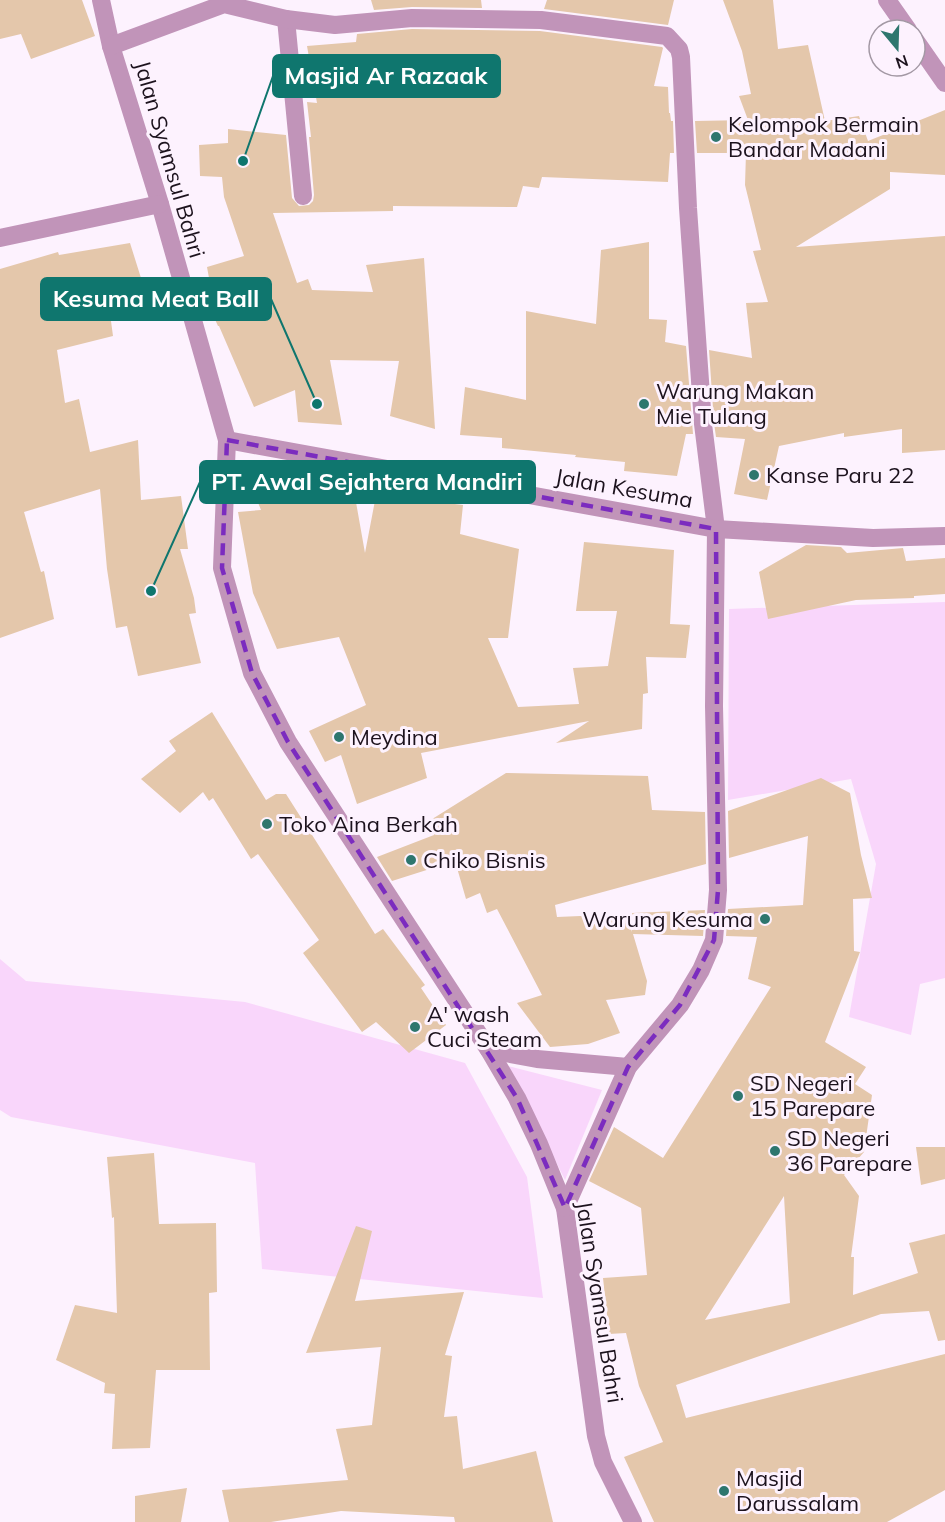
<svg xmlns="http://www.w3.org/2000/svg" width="945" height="1522" font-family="Mulish,sans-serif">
	<rect width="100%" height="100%" fill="#fdf2fe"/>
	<!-- green -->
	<g fill="#f9d6fb">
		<path d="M945,602V978L920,984L911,1035L849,1017L876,864L851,779L728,800L729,609Z"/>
		<path d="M0,959L26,981L245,1002L465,1063L527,1177L543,1298L262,1269L255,1163L11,1117L0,1110Z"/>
		<path d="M508,1066L602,1090L565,1180Z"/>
	</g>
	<!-- building -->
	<g fill="#e4c7ab" fill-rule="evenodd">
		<path d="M0,0H82L95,36L31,59L21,34L0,39Z"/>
		<path d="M371,0H481L482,8L412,7L374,10Z"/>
		<path d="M547,0H674L668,25L544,9Z"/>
		<path d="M723,0H773L778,49L808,45L825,121L859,116L868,141L945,110V175L890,172V189L796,247L945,236V450L902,453V429L844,437V433L779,446L767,500L734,494L745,439L716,437L714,423L709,350L752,358L746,303L768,302L753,251L761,250L745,185L746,153H697L695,121L748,120L739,96L751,94L742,51Z"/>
		<path d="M412,29L540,31L662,47L663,48L654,86L668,87L669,113H670L671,121H673L674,153H670L668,182L542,177L539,188L523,186L517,207L393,206V211L273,213L297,283L308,279L312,290L373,292L366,265L424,258L435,429L390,416L399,361L330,360L342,425L298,422L295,390L254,407L219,326H218L207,302L213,300L207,267L244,256L224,197L222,177L200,176L199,145L228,143V129L286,135L292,198L299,206L309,205L313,201L314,195L309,137H311L307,102L317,103L307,46L356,42L357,34Z"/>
		<path d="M649,242V319L667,320L665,342L686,346L693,434H686L677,476L624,471L625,462L575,457L576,455L502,448V438L460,435L465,387L526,400V311L596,324L601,250Z"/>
		<path d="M130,243L141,278L106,284L113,336L57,350L65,403L79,399L90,452L138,440L141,500L181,496L188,549H180L194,598L196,613L189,614L201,663L138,676L127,626L116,628L107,569L100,489L24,512L41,572L44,571L54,619L0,638V269L58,252L59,255Z"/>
		<path d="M281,465L287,481L341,472L351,474L365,553L377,490L405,486V498L463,505L460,534L519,549L508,638H488L518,707L579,704L573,668L608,666L617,611H576L584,542L674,550L670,624L690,625L686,658L646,657L648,693L643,694L642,729L556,743L589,721L421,753L427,778L357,804L341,755L325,762L309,731L366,705L339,637L277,649L253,593L238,512L261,510L247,475Z"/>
		<path d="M806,545L841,547L847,553L903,548L906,561L945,558V594L914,596V598L856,600L768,619L759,572Z"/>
		<path d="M212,712L266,800L276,794H286L375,934L383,929L425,985L421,988L446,1025L409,1053L376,1022L362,1032L303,953L319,940L258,854L251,859L213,798L209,801L203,792L180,813L141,779L176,751L169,741Z"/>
		<path d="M506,773L648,776L652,810L705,812L706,864L555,905L557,917L627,914L632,932V913L705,910L703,936L633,934L647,981L645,995L606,1000L620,1033L588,1044L550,1047L517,1003L542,995L497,909L487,913L480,893L466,899L455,861L392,881L377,857L434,835L429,821Z"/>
		<path d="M821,778L850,793L861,855L872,898L853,899L854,951L860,952L825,1042L866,1067L855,1084L872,1095L864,1152L844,1175L859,1196L851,1257H854L853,1295L918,1273L909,1243L945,1234V1340L938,1341L929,1311L881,1314L676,1385L686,1418L945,1354V1490L887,1522H654L624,1457L663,1442L639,1386L626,1333L609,1334L603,1278L647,1275L641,1208L589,1181L614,1127L663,1158L771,987L748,979L757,937L726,936L728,909L803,905L808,836L729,858L728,811ZM784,1196L790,1303L705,1320Z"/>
		<path d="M916,1147H945V1179L921,1185Z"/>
		<path d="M154,1153L159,1224L216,1223L217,1292L209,1293L210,1370H156L150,1448L112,1449L115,1394L104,1393L105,1383L56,1360L75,1305L117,1313L114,1217L112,1218L107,1157Z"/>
		<path d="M356,1226L372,1231L355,1301L464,1292L445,1355L452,1356L444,1417L457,1416L463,1469L536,1451L553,1522H455L454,1517L341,1511L271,1522H229L222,1490L348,1480L336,1429L372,1425L381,1347L306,1353Z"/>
		<path d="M187,1488L181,1522H135V1496Z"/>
	</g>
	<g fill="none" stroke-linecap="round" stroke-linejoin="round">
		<!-- minor -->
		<g stroke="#c194b9" stroke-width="18">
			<path d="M101,0L111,46L160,204L227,440L222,568L252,673L288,742L489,1050L517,1098L539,1144L565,1208L596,1436L603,1462L633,1522"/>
			<path d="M887,0L908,30"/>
			<path d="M286,19L303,196"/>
			<path d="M915,40L945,83"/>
			<path d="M111,46L224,4L286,19L335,25L412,18L541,20L667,36L679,49L681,57L688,208L703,424L716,529L714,706L718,890L714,940L701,970L680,1005L628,1067L565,1208"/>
			<path d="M0,238L160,204"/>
			<path d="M227,440L716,529L873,538L945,536"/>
			<path d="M489,1050L537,1059L628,1067"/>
		</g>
	</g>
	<!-- marked area -->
	<path fill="none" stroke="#7b2cbf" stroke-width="4.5" stroke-dasharray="12 8" stroke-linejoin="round" d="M227,440L716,529L718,890L714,940L680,1005L628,1067L565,1208L517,1098L288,742L252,673L222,568Z"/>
	<!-- markers -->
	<g fill="#2e766e" stroke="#fdf2fe" stroke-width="2">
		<circle cx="716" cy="137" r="6"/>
		<circle cx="644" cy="404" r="6"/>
		<circle cx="754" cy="475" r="6"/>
		<circle cx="339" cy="737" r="6"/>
		<circle cx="267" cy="824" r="6"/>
		<circle cx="411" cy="860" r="6"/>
		<circle cx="765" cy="919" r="6"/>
		<circle cx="415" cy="1027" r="6"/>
		<circle cx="738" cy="1096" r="6"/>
		<circle cx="775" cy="1151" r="6"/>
		<circle cx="724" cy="1491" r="6"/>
	</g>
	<g text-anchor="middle" stroke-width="6" stroke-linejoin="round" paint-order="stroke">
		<!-- poi labels -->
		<g font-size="22" fill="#1c121d" stroke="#fdf2fe" text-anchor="start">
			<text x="728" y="132">Kelompok Bermain<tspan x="728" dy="25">Bandar Madani</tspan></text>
			<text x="656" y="399">Warung Makan<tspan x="656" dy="25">Mie Tulang</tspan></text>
			<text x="766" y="483">Kanse Paru 22</text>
			<text x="351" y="745">Meydina</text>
			<text x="279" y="832">Toko Aina Berkah</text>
			<text x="423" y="868">Chiko Bisnis</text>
			<text x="753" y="927" text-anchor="end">Warung Kesuma</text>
			<text x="427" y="1022">A' wash<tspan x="427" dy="25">Cuci Steam</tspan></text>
			<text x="750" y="1091">SD Negeri<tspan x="750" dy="25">15 Parepare</tspan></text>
			<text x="787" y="1146">SD Negeri<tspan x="787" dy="25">36 Parepare</tspan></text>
			<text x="736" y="1486">Masjid<tspan x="736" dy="25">Darussalam</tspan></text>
		</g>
		<!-- street labels -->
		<g font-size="22" fill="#1c121d" stroke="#fdf2fe">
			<text transform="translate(170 159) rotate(74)" y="8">Jalan Syamsul Bahri</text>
			<text transform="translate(624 488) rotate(10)" y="8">Jalan Kesuma</text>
			<text transform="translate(600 1302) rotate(81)" y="8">Jalan Syamsul Bahri</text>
		</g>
	</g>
	<!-- callouts -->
	<path fill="none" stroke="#0f766e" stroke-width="2" d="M243 161L273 76M317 404L271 299M151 591L200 482"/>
	<g fill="#0f766e" stroke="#fdf2fe" stroke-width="2">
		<circle cx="243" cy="161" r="6"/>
		<circle cx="317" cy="404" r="6"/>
		<circle cx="151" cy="591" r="6"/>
	</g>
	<g fill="#0f766e" stroke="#0f766e" stroke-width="2">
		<rect x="273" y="55" width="227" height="42" rx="6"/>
		<rect x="41" y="278" width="230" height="42" rx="6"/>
		<rect x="200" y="461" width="335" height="42" rx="6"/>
	</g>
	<g font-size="24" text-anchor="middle" font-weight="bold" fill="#fff">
		<text x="386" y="84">Masjid Ar Razaak</text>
		<text x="156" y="307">Kesuma Meat Ball</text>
		<text x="367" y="490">PT. Awal Sejahtera Mandiri</text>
	</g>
	<!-- north arrow -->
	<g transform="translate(897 48) rotate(161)"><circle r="28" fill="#fdf2fe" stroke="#a398a4" stroke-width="1.5"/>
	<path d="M0-4.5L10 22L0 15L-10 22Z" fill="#2e766e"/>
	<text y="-9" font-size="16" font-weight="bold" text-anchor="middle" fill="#1c121d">N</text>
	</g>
</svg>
